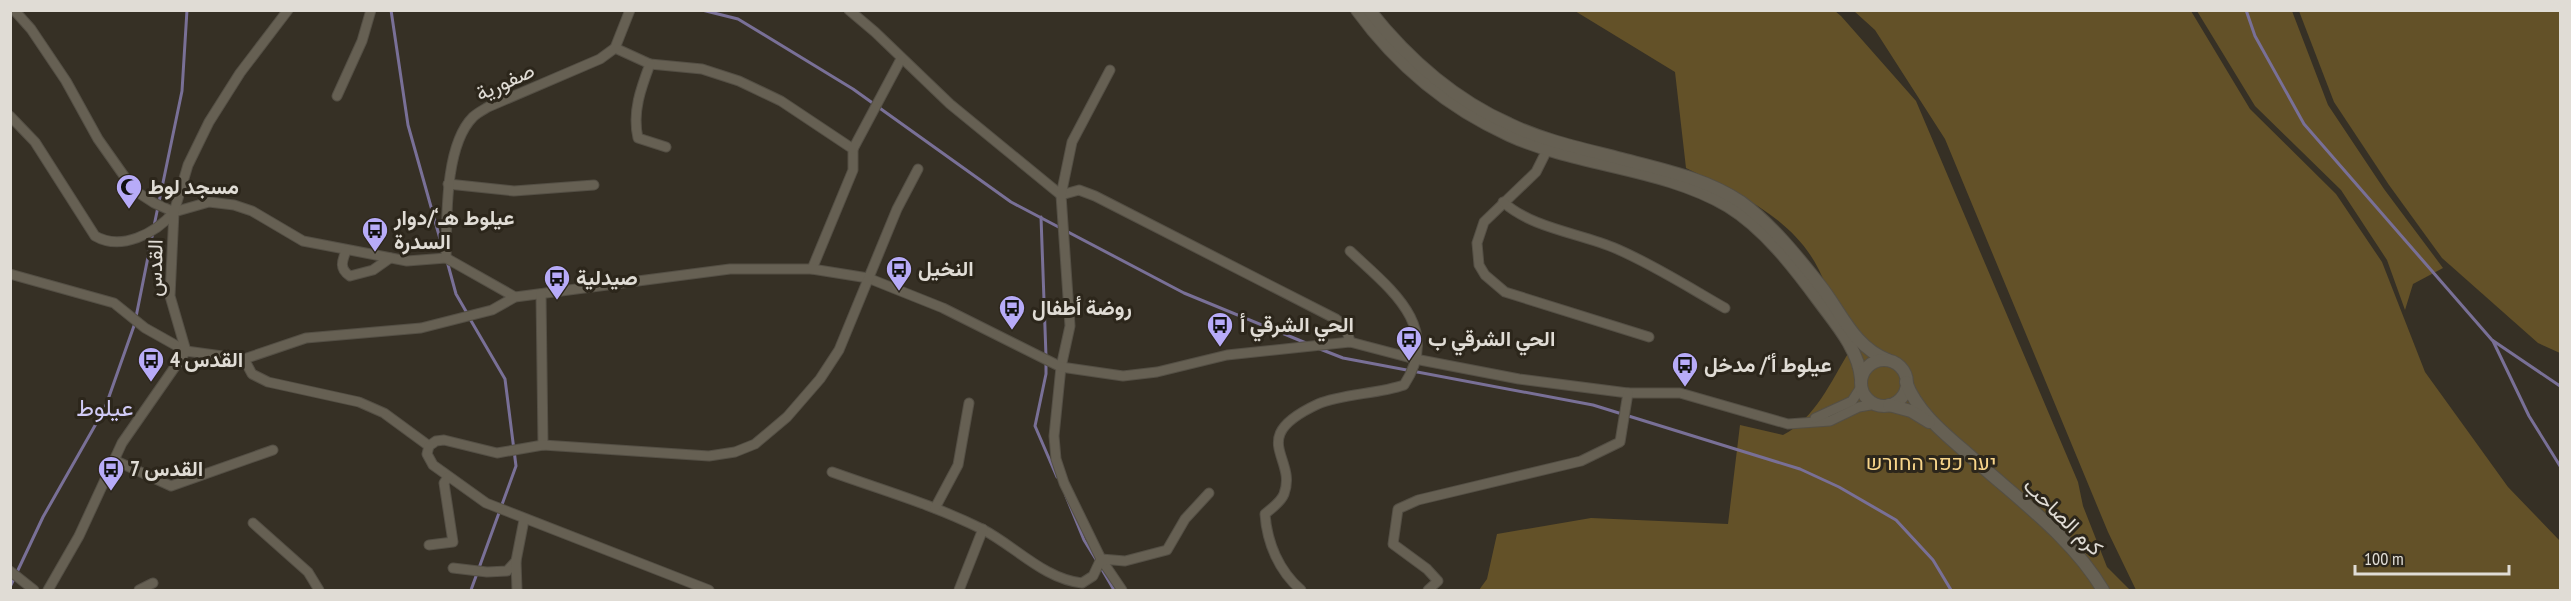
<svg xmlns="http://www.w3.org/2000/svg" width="2571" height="601" font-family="'PT Sans Narrow',Vazirmatn,Heebo,sans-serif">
	<rect width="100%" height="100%" fill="#363025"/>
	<!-- green -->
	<g fill="#635128">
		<path d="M1575,11H1835L1841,16L1916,101L2078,482L2083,506L2107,567L2130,590H1479L1487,579L1497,534L1591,518L1728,524L1740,425L1783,435C1815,419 1831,381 1849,352C1840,325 1832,296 1819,270C1793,217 1736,193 1686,168L1675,72Z"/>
		<path d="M1854,11H2191L2250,109L2336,194L2382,262L2425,372L2508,487L2560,541V590H2136L2108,532L1945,139L1875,30Z"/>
		<path d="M2197,11H2292L2328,105L2384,189L2443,268L2413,284L2405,310L2387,260L2341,190L2255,106Z"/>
		<path d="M2299,11H2560V353L2538,343L2442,258L2389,185L2334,102Z"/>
	</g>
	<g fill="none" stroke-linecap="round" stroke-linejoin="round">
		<!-- stream -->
		<g stroke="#797097" stroke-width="3">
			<path d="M391,10L408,125L442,246"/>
			<path d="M702,10L738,19L853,89L1011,202L1184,293L1306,343"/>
			<path d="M2246,10L2255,36L2304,124L2492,340L2560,386"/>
			<path d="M1041,217L1046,356"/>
			<path d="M154,226L182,91L187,10"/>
			<path d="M447,261L456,294L467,313"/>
			<path d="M136,317L153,232"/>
			<path d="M470,319L505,379L516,466L471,590"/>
			<path d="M2493,341L2529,416L2560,466"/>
			<path d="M1320,349L1343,358L1593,405L1800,469L1839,487L1896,520L1933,560L1951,590"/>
			<path d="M1046,363V374L1035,426L1057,477"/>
			<path d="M1066,496L1084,540L1097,561"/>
			<path d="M1100,566L1114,590"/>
			<path d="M10,587L43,517L105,408L135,323"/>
		</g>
		<!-- minor casing -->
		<g stroke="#544f45" stroke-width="11">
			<g id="minor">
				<path d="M14,10L31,29L66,81L98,139L134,190L154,203L174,212L209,202L234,205L252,211L303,241L407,261L446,258L515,297"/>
				<path d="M849,10L875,32L950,104L1061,195L1079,190L1095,196L1336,319L1346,327L1350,342"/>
				<path d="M615,48L650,64L702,69L739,81L781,101L853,149V170L812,269"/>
				<path d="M650,64C641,88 632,112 638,138L666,147"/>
				<path d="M1110,70L1072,142L1061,195L1070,326L1061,367L1054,436L1056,459L1064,483L1101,559L1122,590"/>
				<path d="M337,96L362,41L371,10"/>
				<path d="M10,116L35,142L95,236C121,251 155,234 174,212"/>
				<path d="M1550,144L1536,172L1484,222L1477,243L1479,265L1485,275L1505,292L1649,337"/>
				<path d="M853,149L901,59"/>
				<path d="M448,184L514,191L594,185"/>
				<path d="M1503,202C1533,229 1581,233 1617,249C1654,265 1690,288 1725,308"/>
				<path d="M346,251C342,261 339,269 350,276L373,270L390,258"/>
				<path d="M446,258C447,220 444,146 473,117C477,113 483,110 488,107L600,59L615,48L630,10"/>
				<path d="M10,274L114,303L145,328L186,351L244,359L306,338L421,328L492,310L515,297L730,269H812L868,278L943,308L1061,367L1123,376L1157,372L1227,355L1350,342L1415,359L1519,379L1628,393H1680L1788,424L1830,421L1859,407L1876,404"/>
				<path d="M541,294L543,445"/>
				<path d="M244,359L252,374L268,382L359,402L384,413L429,446L436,441L444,440L497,453L543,445L709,456L735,452L755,444L787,417L820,379L839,350L897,209L918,169"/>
				<path d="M1815,418L1852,401L1861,387"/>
				<path d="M429,446L427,454L433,465L486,503L709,590"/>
				<path d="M114,460L171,486L273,450"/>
				<path d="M832,472C882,490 934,505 982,529C1015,546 1044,579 1082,583L1093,576L1101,559L1125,561L1167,550L1185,519L1209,493"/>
				<path d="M935,508L958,465L969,403"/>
				<path d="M253,523L308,572L319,590"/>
				<path d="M429,545L453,542L444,483L448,477"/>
				<path d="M453,568L487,572L507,571L516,561"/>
				<path d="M10,571L34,590"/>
				<path d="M48,590L79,536L122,443L186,351L170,296L174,212L188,165L209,122L240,73L288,10"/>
				<path d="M139,590L153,583"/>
				<path d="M517,590L516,561L524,520"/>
				<path d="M959,590L983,529"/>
				<path d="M1301,590C1279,571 1267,543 1265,514C1272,508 1281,502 1284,494C1298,457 1245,438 1318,404C1341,394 1378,394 1404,385C1443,326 1389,288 1350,251"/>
				<path d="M1428,590L1438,581L1427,569L1393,544L1398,509L1418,500L1581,461L1620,442L1628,393"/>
			</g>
		</g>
		<!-- tertiary casing -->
		<g stroke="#544f45" stroke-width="14">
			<g id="tertiary">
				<path d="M1357,10C1397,65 1447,107 1509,135C1579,167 1662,167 1728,206C1764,228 1794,267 1819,301C1836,324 1859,350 1861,379"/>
				<path d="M1369,10C1407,58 1453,99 1509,124C1544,141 1584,149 1622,159C1663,170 1705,178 1741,202C1771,224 1796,255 1819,284C1841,311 1853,347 1888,360"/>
				<circle cx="1884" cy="383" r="23"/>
				<path d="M1906,382C1917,412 1945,434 1968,454C2015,497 2071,536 2103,590"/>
				<path d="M1889,405L1911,411L1929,422"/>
			</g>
		</g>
		<!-- minor -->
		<use href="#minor" stroke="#666053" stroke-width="9"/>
		<!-- tertiary -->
		<use href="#tertiary" stroke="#666053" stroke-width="12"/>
	</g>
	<!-- icons -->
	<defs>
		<g id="mosque-pin" transform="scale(1.35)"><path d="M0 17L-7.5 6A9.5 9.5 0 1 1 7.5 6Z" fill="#b7abf8" stroke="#2c261b"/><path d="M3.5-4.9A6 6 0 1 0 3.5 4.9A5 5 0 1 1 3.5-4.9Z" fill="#111"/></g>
		<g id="bus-pin" transform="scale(1.35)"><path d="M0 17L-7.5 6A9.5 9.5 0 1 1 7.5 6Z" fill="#b7abf8" stroke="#2c261b"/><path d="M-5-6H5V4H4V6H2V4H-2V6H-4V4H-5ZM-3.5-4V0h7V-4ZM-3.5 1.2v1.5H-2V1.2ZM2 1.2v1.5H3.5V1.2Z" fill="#111"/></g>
	</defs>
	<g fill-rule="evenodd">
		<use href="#mosque-pin" x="129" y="187"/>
		<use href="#bus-pin" x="375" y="230"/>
		<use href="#bus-pin" x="899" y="269"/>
		<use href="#bus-pin" x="557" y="278"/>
		<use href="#bus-pin" x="1012" y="308"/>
		<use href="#bus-pin" x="1220" y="325"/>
		<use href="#bus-pin" x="1409" y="339"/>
		<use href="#bus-pin" x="151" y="360"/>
		<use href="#bus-pin" x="1685" y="365"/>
		<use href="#bus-pin" x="111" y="469"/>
	</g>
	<g text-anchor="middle" stroke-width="6" stroke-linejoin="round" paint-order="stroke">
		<!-- street labels -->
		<g font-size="21" fill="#e0dcd5" stroke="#2c261b">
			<text transform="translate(505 82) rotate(-25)" y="7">صفورية</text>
			<text transform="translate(155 268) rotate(-89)" y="7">القدس</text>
			<text transform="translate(2063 517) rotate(44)" y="7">كرم الصاحب</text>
		</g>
		<!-- poi labels -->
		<g font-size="21" font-weight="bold" fill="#e0dcd5" stroke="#2c261b" text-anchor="start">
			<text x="148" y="194">مسجد لوط</text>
			<text x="394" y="225">عيلوط هـ‘/دوار<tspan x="394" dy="24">السدرة</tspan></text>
			<text x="918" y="276">النخيل</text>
			<text x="576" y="285">صيدلية</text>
			<text x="1032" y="315">روضة أطفال</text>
			<text x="1240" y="332">الحي الشرقي أ</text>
			<text x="1428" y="346">الحي الشرقي ب</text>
			<text x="170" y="367">القدس 4</text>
			<text x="1704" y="372">عيلوط أ‘/ مدخل</text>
			<text x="130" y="476">القدس 7</text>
		</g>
		<!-- park labels -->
		<g font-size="21" fill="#f8d58a" stroke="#2c261b">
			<text x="1931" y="470">יער כפר החורש</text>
		</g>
		<!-- quarter labels -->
		<g font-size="24" fill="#d1cbf7" stroke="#2c261b">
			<text x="105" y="416">عيلوط</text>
		</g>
	</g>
	<!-- border -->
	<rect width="2571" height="601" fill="none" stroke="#e0dcd5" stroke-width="24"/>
	<!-- scale -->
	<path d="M2355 565v9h154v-9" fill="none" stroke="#e0dcd5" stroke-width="3"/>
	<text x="2364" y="565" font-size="18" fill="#e0dcd5" stroke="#2c261b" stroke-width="4.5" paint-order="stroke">100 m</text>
</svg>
